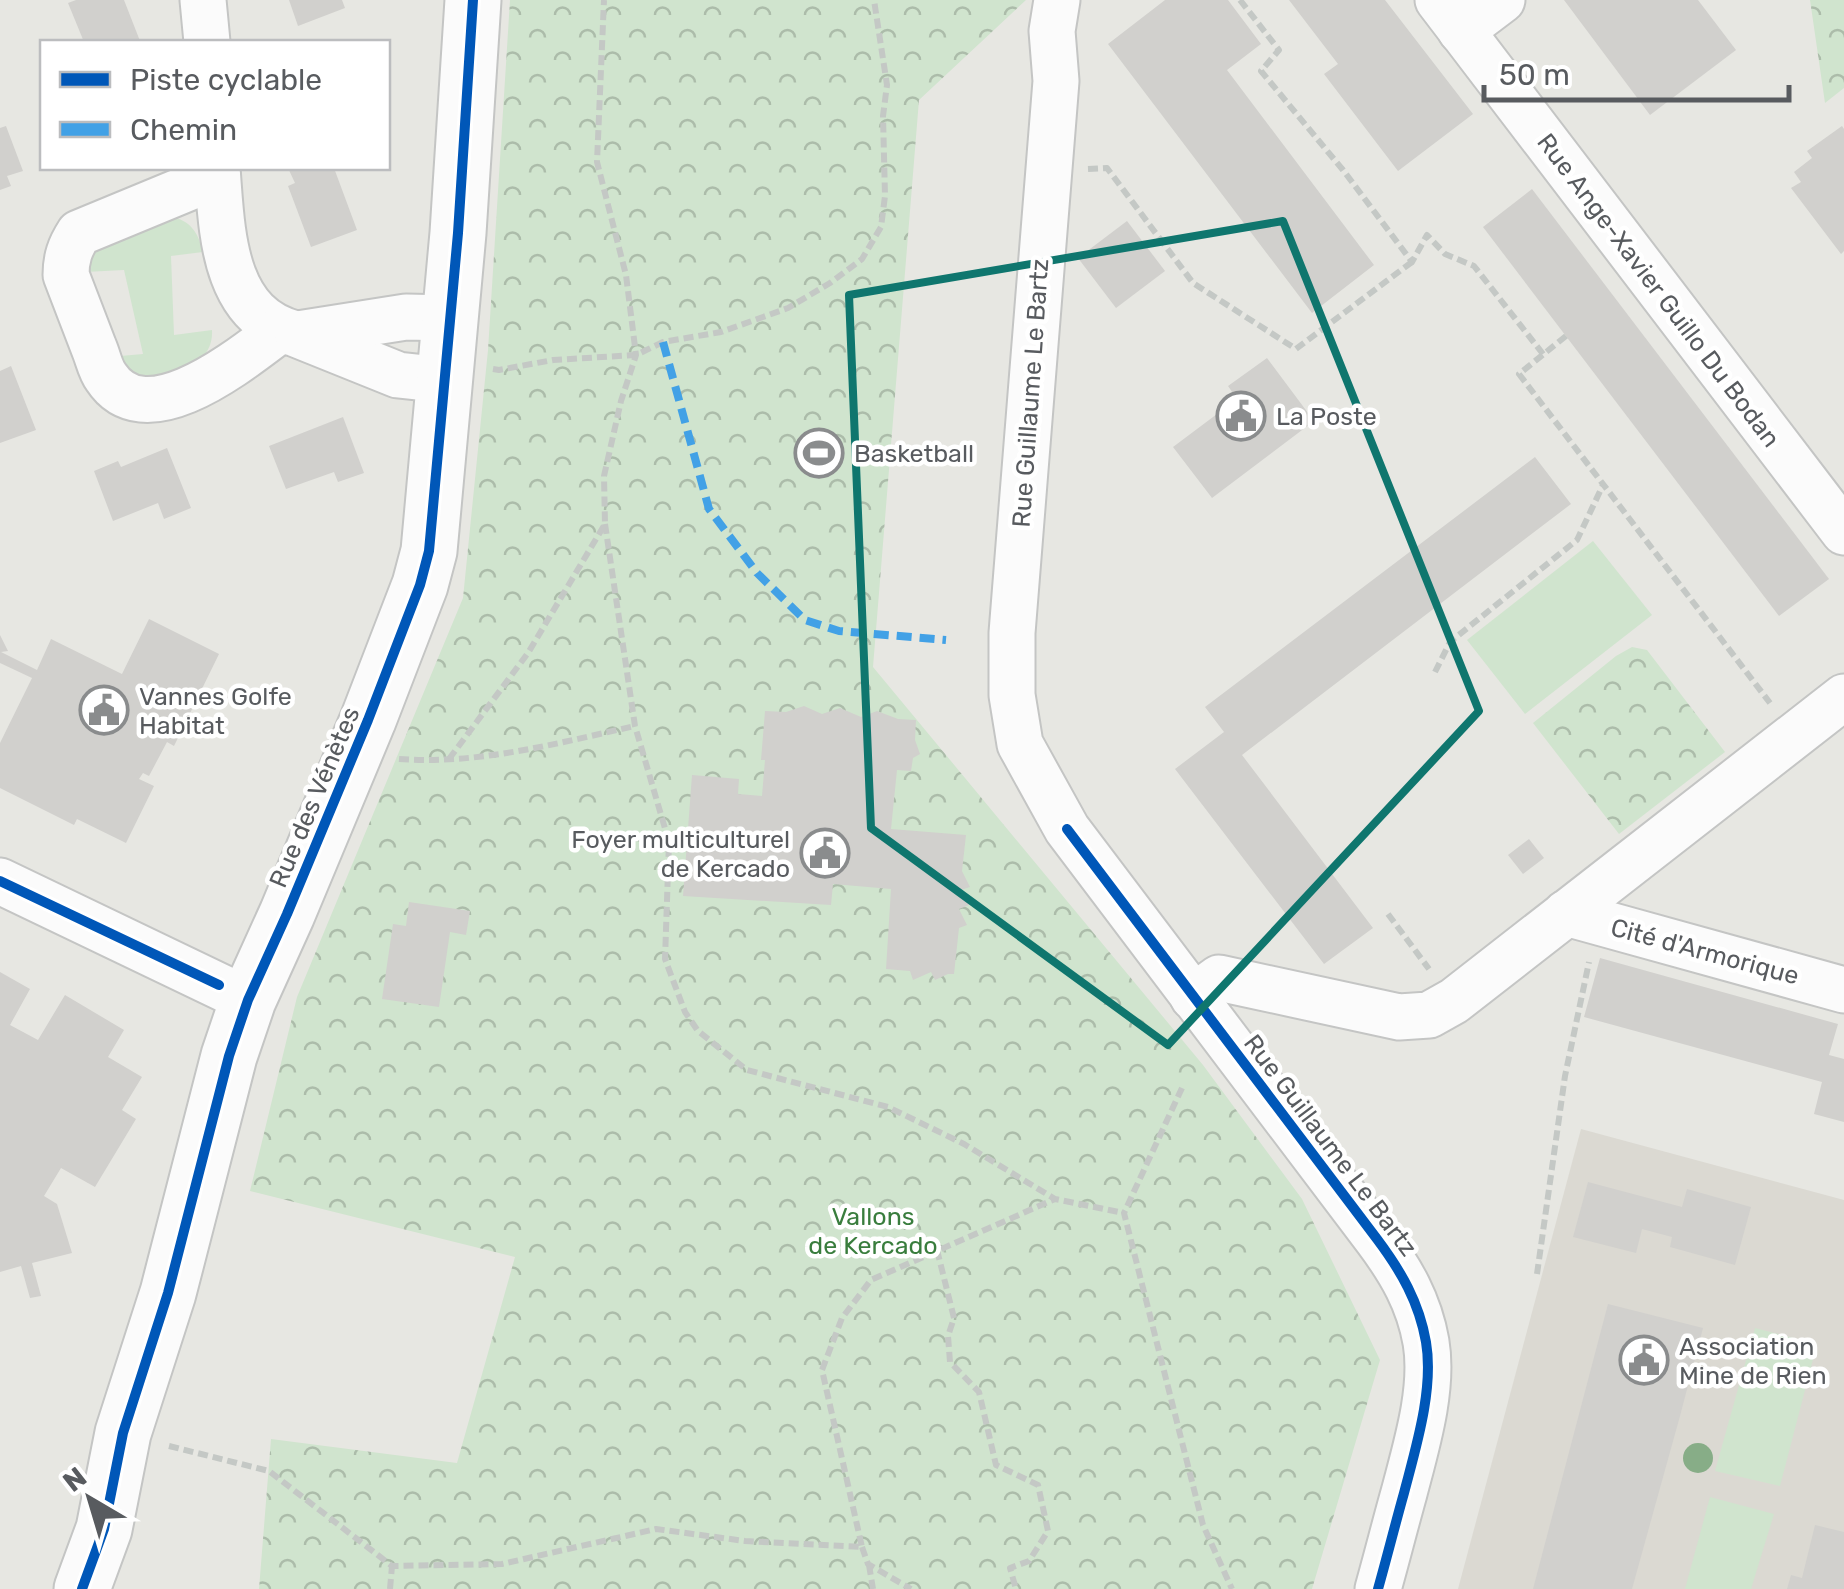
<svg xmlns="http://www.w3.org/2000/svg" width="1844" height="1589" font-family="Rubik,sans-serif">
	<defs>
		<pattern id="forest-crowns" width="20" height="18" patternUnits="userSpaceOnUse" patternTransform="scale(2.5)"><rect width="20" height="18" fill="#d0e4ce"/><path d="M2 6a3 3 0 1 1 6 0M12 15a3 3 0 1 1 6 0" fill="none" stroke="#acbcaa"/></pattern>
	</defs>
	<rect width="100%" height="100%" fill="#e7e7e2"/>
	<!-- education -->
	<path fill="#dbd9d2" d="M1581,1129L1844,1200V1589H1458Z"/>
	<!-- grass -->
	<g fill="#d0e4ce">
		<path d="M170,216C191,221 198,232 203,252L171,256L174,335L212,330C214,368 169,375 140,381L109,357L143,354L124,270L85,272L89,248Z"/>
		<path d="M1593,541L1652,615L1525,714L1467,640Z"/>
		<path d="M1755,1328L1817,1344L1780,1486L1715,1471Z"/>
		<path d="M1710,1497L1774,1514L1751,1589H1685Z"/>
	</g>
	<!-- forest -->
	<g fill="url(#forest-crowns)">
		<path d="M510,0H1026L919,100L873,667L1203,1065L1302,1199L1380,1360L1312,1589H259L271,1439L457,1463L515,1257L250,1191L297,997L463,598L488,350Z"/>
		<path d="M1810,0H1844V88L1825,103Z"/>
		<path d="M1632,647L1647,650L1725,752L1619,834L1533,723L1616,656Z"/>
	</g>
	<!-- building -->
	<g fill="#d1d0cd">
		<path d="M76,0H124L140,41L84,42L68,3Z"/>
		<path d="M289,0H342L345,8L298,26Z"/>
		<path d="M1165,0H1228L1261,44L1227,70L1374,265L1312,313L1108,44Z"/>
		<path d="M1289,0H1385L1473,114L1398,171L1324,74L1338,64Z"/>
		<path d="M1564,0H1698L1736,50L1650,115Z"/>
		<path d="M6,126L23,171L7,176L11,186L0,190V128Z"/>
		<path d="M1842,126L1844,129V251L1841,254L1791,188L1801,182L1794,172L1812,158L1807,151Z"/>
		<path d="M288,168H329L330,170L334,168L357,230L311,247L288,186L295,183Z"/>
		<path d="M1532,189L1829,579L1779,616L1483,227Z"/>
		<path d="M1127,221L1165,271L1116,308L1078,258Z"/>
		<path d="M1267,358L1314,421L1212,498L1173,447L1237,399L1228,386Z"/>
		<path d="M11,366L36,430L0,443V371Z"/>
		<path d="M343,417L364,473L338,482L334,472L286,489L269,446Z"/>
		<path d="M167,448L191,508L164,519L158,503L113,521L94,471L118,461L121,467Z"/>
		<path d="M1535,457L1571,504L1242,755L1373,928L1324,964L1175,769L1224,732L1205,707Z"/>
		<path d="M149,619L219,654L174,746L167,742L149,776L143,773L139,779L154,786L126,843L77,819L74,825L0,788V743L32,678L0,663V635L8,651L1,652L37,670L51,639L122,674Z"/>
		<path d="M804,706L822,714L840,708L861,717L877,711L898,719L916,720L915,740L920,754L913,758L911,771L897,770L891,829L966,835L962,871L970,887L961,890L969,905L959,909L967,925L959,928L954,974H948L935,980L931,972L913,980L910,971L886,969L891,889L833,884L831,905L683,896L692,775L739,779L738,794L762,796L765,760H761L765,711L786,712Z"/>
		<path d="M1529,839L1544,858L1523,874L1508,855Z"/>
		<path d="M409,902L470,911L466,935L450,932L439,1007L382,999L393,924L406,926Z"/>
		<path d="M1600,958L1838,1024L1829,1055L1844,1059V1122L1814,1114L1822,1082L1584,1017Z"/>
		<path d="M0,972L30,989L10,1025L38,1040L65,995L124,1030L108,1057L142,1077L122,1110L136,1119L95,1187L61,1168L44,1196L57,1204L72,1253L32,1263L41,1296L30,1298L21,1266L0,1272Z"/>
		<path d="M1588,1182L1682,1207L1687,1189L1751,1207L1735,1265L1670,1247L1672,1237L1642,1229L1636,1253L1573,1237Z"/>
		<path d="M1608,1304L1703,1328L1680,1416L1632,1589H1533Z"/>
		<path d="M1815,1525L1844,1532V1589H1787L1791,1575L1802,1578Z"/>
	</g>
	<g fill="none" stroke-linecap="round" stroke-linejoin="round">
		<!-- minor casing -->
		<g stroke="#c4c5c4" stroke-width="49">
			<g id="minor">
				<path d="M203,0L207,42"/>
				<path d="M1057,0L1052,31L1056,81L1012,633V695L1020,744L1067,829L1377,1239C1401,1271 1419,1302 1426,1342C1434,1389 1416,1447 1404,1493C1395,1525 1387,1557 1378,1589"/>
				<path d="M1438,0L1844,532"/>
				<path d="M1461,31L1502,0"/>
				<path d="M217,168C222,230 222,316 296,334L398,375L426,378L445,387"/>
				<path d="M217,176L79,233C70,247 66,258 66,275C75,299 85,324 94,348C98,357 100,369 106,377C146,438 241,359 280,330"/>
				<path d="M298,334L406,317L450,318"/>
				<path d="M0,881L248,1000"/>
				<path d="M1566,913L1844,990"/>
				<path d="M1193,997L1219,978L1399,1017L1429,1015L1454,1001L1844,697"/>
			</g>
		</g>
		<!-- tertiary casing -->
		<g stroke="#c4c5c4" stroke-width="59">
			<path id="tertiary" d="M82,1589L104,1529L123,1433L168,1293L229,1056L248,1000L287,914L368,720L420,585L429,551L458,233L473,0"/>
		</g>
		<!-- path -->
		<g stroke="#c4c8c5" stroke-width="6" stroke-dasharray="10 5" stroke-linecap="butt">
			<path d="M1240,0L1279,50L1261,71L1343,170L1412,262L1427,235L1445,254L1474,266L1543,354"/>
			<path d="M1088,169L1107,168L1193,283L1296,349L1412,262"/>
			<path d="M1566,336L1519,374L1770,703"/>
			<path d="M493,369L499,370L553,360L636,355L663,342L721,332L788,308L830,283L862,259L881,227L885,196L883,116L887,85L874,0"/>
			<path d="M605,524L635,726L669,842L665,959L685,1012L698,1031L747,1070L888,1107L964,1144L1055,1199L1124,1213"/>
			<path d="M1435,672L1450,642L1577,540L1603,485"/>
			<path d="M399,759C478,765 558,743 635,726"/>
			<path d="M449,759L528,653L605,524L604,476L621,401L636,355L626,275L597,162L604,0"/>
			<path d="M1388,914L1429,969"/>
			<path d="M1182,1088L1124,1213L1203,1525L1232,1589"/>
			<path d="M937,1250L954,1318L948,1336L950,1362L979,1392L996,1465L1038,1485L1048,1531L1029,1561L1010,1568L1016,1589"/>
			<path d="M1537,1274L1565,1076L1589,962"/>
			<path d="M169,1446L269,1471L392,1566L502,1564L656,1529L745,1541L862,1547L822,1370L842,1318L871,1280L1055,1199"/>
			<path d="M862,1547L868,1564L911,1589"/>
			<path d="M869,1565L873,1589"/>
			<path d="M390,1589L392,1566"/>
		</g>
		<!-- minor -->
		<use href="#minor" stroke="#fbfbfb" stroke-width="45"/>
		<!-- tertiary -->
		<use href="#tertiary" stroke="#fbfbfb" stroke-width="55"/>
		<!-- quiet -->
		<path stroke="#42a1e6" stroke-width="8" stroke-dasharray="15 8" stroke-linecap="butt" d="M663,342L709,509L757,573L805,620L839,631L946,640"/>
		<!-- cycleway casing -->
		<g stroke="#fff" stroke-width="16">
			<g id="cycleway">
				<path d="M1067,829L1377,1239C1401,1271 1419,1302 1426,1342C1434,1389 1416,1447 1404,1493C1395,1525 1387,1557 1378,1589"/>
				<path d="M0,881L219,985"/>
				<path d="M82,1589L104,1529L123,1433L168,1293L229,1056L248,1000L287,914L368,720L420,585L429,551L458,233L473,0"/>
			</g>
		</g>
		<!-- cycleway -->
		<use href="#cycleway" stroke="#0057b8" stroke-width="10"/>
	</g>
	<!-- trees -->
	<circle fill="#87ad87" cx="1698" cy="1458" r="15"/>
	<!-- marked area -->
	<path fill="none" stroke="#0f766e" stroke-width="8" stroke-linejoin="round" d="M1283,221L1479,711L1168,1045L871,828L849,295Z"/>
	<!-- icons -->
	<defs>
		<g id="civic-ring" transform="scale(2.5)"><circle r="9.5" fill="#fff" stroke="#8a8c8d" stroke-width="1.5"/><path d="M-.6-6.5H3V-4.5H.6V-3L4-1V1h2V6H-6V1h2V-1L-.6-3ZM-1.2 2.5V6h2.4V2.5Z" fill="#8a8c8d"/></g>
		<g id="stadium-ring" transform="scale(2.5)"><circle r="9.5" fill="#fff" stroke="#8a8c8d" stroke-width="1.5"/><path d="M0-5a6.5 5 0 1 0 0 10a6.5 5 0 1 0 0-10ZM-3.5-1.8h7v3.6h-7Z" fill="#8a8c8d"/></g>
	</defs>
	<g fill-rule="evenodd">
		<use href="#civic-ring" x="1241" y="416"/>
		<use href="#stadium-ring" x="819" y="453"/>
		<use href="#civic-ring" x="104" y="710"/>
		<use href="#civic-ring" x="825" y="853"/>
		<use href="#civic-ring" x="1644" y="1360"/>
	</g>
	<g text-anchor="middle" stroke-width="9" stroke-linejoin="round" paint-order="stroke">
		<!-- street labels -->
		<g font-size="25" fill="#585b5f" stroke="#fff">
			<text transform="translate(1659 290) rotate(53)" y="9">Rue Ange-Xavier Guillo Du Bodan</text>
			<text transform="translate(1030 393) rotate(-86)" y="9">Rue Guillaume Le Bartz</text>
			<text transform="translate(314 797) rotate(-67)" y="9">Rue des Vénètes</text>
			<text transform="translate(1705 951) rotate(15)" y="9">Cité d'Armorique</text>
			<text transform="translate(1331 1145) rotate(53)" y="9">Rue Guillaume Le Bartz</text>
		</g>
		<!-- poi labels -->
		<g font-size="25" fill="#585b5f" stroke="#fff" text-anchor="start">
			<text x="1276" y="425">La Poste</text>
			<text x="854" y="462">Basketball</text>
			<text x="139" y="705">Vannes Golfe<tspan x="139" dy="29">Habitat</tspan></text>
			<text x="790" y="848" text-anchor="end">Foyer multiculturel<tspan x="790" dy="29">de Kercado</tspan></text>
			<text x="1679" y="1355">Association<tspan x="1679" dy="29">Mine de Rien</tspan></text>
		</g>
		<!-- park labels -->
		<g font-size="25" fill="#397d3d" stroke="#fff">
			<text x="873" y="1225">Vallons<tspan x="873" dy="29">de Kercado</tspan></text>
		</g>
	</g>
	<!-- legend -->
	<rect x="40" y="40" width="350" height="130" fill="#ffffff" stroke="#bcbdbf" stroke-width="2.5"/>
	<rect x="60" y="72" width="50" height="15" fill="#0057b8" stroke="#bcbdbf" stroke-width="2.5"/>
	<text x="130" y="90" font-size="30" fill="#585b5f">Piste cyclable</text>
	<rect x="60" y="122" width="50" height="15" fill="#42a1e6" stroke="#bcbdbf" stroke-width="2.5"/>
	<text x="130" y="140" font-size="30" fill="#585b5f">Chemin</text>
	<!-- north arrow -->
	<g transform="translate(90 1499) rotate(322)" stroke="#ffffff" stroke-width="8" paint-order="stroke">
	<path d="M0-8L18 38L0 25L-18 38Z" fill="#585b5f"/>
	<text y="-15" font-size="28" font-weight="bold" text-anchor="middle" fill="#585b5f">N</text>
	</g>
	<!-- scale -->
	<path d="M1484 85v15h305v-15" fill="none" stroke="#585b5f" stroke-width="5"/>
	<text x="1499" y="85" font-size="30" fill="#585b5f" stroke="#ffffff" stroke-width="8" paint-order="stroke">50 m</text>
</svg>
